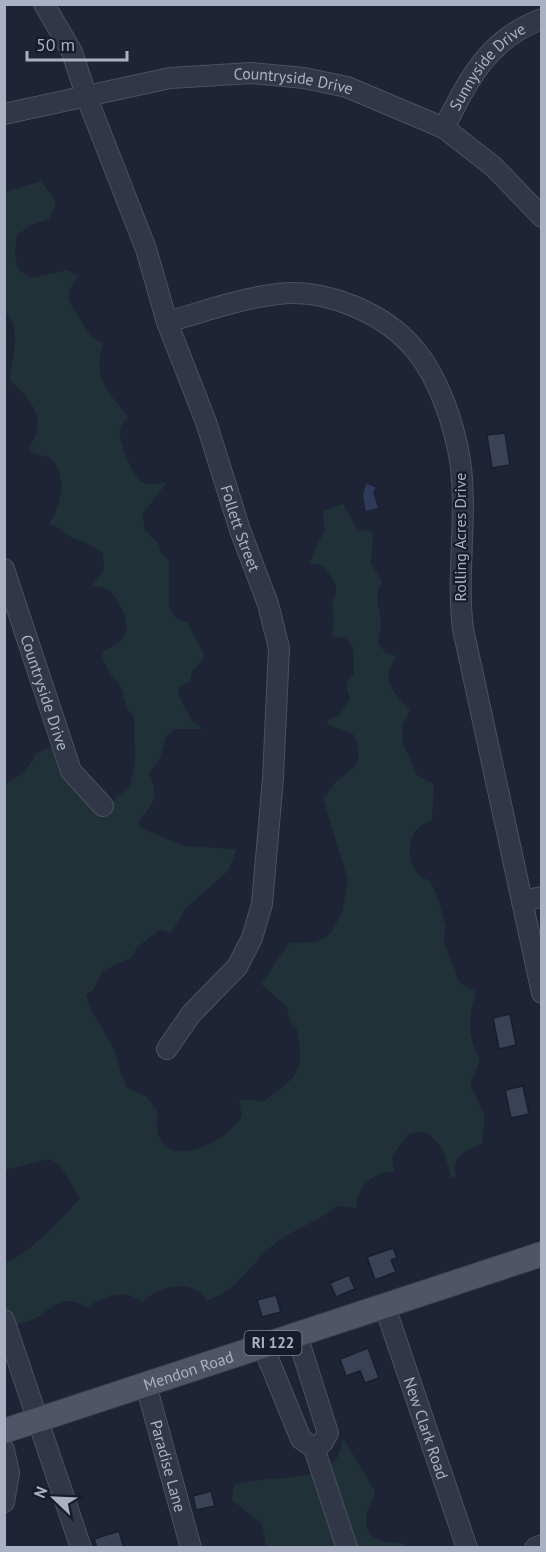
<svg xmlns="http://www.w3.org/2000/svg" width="546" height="1552" font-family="'PT Sans',sans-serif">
	<rect width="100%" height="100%" fill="#1e2435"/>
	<!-- green -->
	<g fill="#203137">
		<path d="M41,181L56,202L50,219L31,225L17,235L15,254L18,269L31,278L67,270L78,276C64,295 67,299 79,317C89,333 85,333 103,344C92,378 108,391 128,417C125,420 121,425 120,429C118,440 133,478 142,482C150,486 159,484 167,482L142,515L145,530L158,543L162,554L169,561V608L177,619L188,623L204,654V658L192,672L190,681L179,687L178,694L192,721L204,729H175L166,736L160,758L149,773C160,798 154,802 138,823L142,828L184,846L237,849L228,871L186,908L171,933L160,930L137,947L131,958L102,971L94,989L86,995L92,1012L113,1047L126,1087L147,1097L158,1112C147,1176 221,1150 242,1116L239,1099L264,1101C272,1094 280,1090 287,1083C305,1069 300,1048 297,1029L292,1026L286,1006L261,984L289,943L316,942L330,934L342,913L348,880L323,798C328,793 333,784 338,780C359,766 364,757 353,734L330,726L326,721L339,715L350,699L346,684L354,673L353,647L345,638L332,636L334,622L332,604L336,594V585L324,566L309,563C317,551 315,544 325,532L323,511L343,504L357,529L373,532L371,564L382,581C373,602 380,604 381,623C381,629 379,637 378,643L386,653L397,656C379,683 393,689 410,711L402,724L403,744L417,775L434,784L432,821C408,826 404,856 418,874C421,878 427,878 430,882C436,888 443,917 446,927C438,946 456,963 458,981L476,992C468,1022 467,1032 480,1061L470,1084L485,1116L482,1144C464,1151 451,1156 456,1177H451C445,1154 444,1144 423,1131L409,1134L392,1156L394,1172C371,1173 358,1186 356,1208L337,1206C316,1223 297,1227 277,1242C250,1262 242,1288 207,1301C193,1277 158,1286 142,1303C128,1288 102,1295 88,1308C67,1295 58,1302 41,1315C33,1321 19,1323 9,1327L5,1307V1263C35,1249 58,1223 80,1198L60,1166L50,1159L5,1170V784C19,777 30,768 36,753L68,741L82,772L110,804L130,785L135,763L134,717L127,709L120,684L110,675L102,656L104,651C112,646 122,643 126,633C130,624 119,599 112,593C105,587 99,586 90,587L104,570L103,553C92,544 83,543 71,537C63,533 59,526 49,524C61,506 69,475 50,458L33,453L29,448C48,419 33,401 10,381C11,361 23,326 5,312V192Z"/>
		<path d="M344,1439L375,1491C373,1500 369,1506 367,1514C361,1539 385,1545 404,1543V1547H266L262,1524L232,1500L234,1485C261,1475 316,1483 335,1461C339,1456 341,1445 344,1439Z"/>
	</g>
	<!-- water -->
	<path fill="#2f3a5b" d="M366,484L375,487L373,493L378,508L366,511L363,495Z"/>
	<!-- building -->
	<g fill="#3a4257" stroke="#191e2c" stroke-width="1.5">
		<path d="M505,433L510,465L492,468L487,435Z"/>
		<path d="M510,1014L516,1045L499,1049L493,1018Z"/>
		<path d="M523,1086L529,1114L511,1118L505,1090Z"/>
		<path d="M393,1248L397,1258L391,1260L396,1272L375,1280L367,1257Z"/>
		<path d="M349,1275L355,1289L336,1297L330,1283Z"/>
		<path d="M276,1295L281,1312L262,1317L257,1300Z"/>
		<path d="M368,1348L379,1378L365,1383L360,1371L346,1376L340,1359Z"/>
		<path d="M211,1491L215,1506L196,1510L193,1496Z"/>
		<path d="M119,1531L124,1548H97L94,1539Z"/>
	</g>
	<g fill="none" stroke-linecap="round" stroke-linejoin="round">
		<!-- minor casing -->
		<g stroke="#4c5161" stroke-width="22">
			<g id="minor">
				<path id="s1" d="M44,4L72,52L87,98L146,249L167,322L206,422L240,530L268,604L279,648L273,778L262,904L252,938L237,967L191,1014L167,1049"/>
				<path id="s2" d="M4,114L170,78L251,73L304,78L347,87L444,128L494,167L542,217"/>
				<path id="s3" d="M444,128C469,79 488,39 542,19"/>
				<path d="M167,322C203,312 241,298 278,294C325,288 386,313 416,351C439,379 454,424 460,460C468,516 456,573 463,629L542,993"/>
				<path id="s4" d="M4,569L71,771L103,806"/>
				<path d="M522,901L542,897"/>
				<path id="s5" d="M385,1307L467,1548"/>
				<path d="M4,1320L81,1548"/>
				<path d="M297,1335L328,1433L323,1442L314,1448"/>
				<path d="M263,1346L301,1439L314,1448L347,1548"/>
				<path id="s6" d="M146,1385L191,1548"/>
				<path d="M4,1450L9,1473L4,1502"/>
				<path d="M535,1548L542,1545"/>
			</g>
		</g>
		<!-- major casing -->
		<g stroke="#3b404f" stroke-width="26">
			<g id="major">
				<path id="s7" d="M4,1431L542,1254"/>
			</g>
		</g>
		<!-- minor -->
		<use href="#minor" stroke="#313746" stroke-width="20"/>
		<!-- major -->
		<use href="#major" stroke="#4f5566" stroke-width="24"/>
	</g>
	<g text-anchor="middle" stroke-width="4.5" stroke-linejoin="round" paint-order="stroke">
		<!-- shield labels -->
		<rect fill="#171c2a" stroke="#7f8496" stroke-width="1.5" x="244.5" y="1331" width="57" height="24" rx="4.5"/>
		<g font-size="15" font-weight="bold" fill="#abb1c4">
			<text x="273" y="1348">RI 122</text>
		</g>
		<!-- street labels -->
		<g font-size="16" fill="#abb1c4" stroke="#171c2a">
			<text dy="6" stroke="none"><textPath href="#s3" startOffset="76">Sunnyside Drive</textPath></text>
			<text dy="6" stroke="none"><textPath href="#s2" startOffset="294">Countryside Drive</textPath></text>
			<text dy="6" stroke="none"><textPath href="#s1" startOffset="561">Follett Street</textPath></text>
			<text transform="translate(460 537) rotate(-90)" y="6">Rolling Acres Drive</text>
			<text dy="6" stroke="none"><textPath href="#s4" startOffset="130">Countryside Drive</textPath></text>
			<text dy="6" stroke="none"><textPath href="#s7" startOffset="194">Mendon Road</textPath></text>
			<text dy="6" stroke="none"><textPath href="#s5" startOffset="128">New Clark Road</textPath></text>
			<text dy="6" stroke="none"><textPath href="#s6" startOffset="84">Paradise Lane</textPath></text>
		</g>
	</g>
	<!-- border -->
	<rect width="546" height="1552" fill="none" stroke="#abb1c4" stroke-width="12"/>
	<!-- north arrow -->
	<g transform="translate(54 1498) rotate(293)" stroke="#171c2a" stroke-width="4.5" paint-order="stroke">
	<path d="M0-4.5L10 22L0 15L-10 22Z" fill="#abb1c4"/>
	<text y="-9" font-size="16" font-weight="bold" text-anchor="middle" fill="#abb1c4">N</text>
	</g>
	<!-- scale -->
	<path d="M27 51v9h100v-9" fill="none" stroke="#abb1c4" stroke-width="3"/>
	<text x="36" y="51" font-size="18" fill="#abb1c4" stroke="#171c2a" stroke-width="4.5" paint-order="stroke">50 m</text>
</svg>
